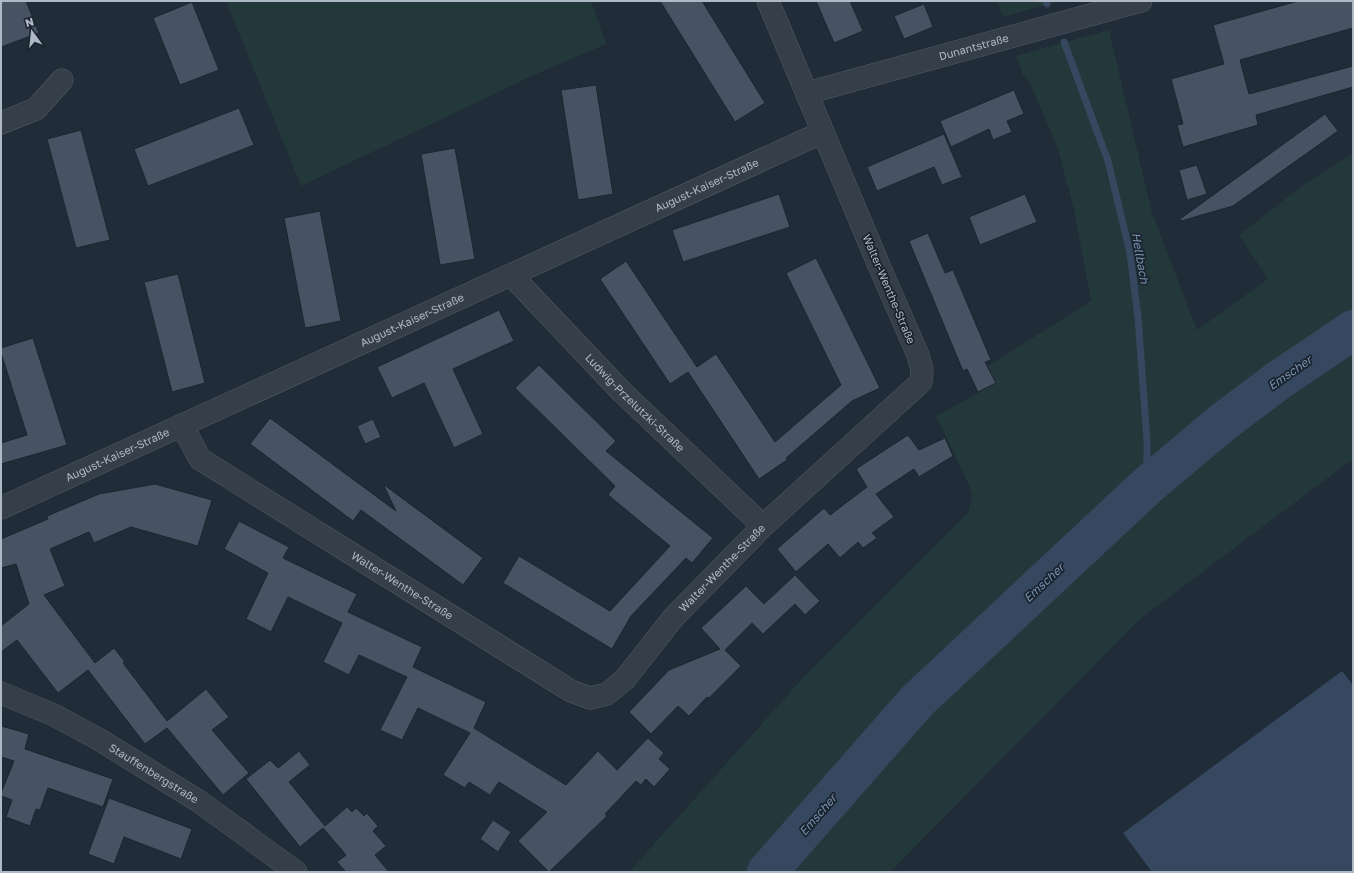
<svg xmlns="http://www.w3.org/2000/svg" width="1354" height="873" font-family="'Golos Text',sans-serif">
	<rect width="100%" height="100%" fill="#212c39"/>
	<!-- green -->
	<g fill="#23383a">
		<path d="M226,1H591L606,44L534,75L301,186Z"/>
		<path d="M997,1H1059L1003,17Z"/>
		<path d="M1109,30L1152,213L1197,330L1268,279L1239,235L1302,186L1353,153V459L1140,619L890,872H629L802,679L968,513L972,496L969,485L936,416L996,383L988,366L1091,301L1073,205L1057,146L1029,81L1023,75L1016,56Z"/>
	</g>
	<!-- water -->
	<path fill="#354860" d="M1342,671L1353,685V872H1152L1123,833Z"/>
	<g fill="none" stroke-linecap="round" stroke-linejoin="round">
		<!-- stream -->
		<g stroke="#354860" stroke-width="7">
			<path d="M1046,1L1047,4"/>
			<path d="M1064,42L1108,161L1130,253L1138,317L1147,441V486"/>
		</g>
		<!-- river -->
		<path stroke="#354860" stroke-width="40" d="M767,872L917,701L1147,486L1223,422L1279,380L1353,330"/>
	</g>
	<!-- building -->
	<g fill="#475363" stroke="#1c2530">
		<path d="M1,1H26L39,33L1,47Z"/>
		<path d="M660,1H702L765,103L735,122Z"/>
		<path d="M816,1H850L863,31L834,43Z"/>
		<path d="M1298,1H1353V28L1240,60L1249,94L1353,66V87L1256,115L1258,125L1183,147L1177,125L1183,124L1171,79L1224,64L1213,25Z"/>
		<path d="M192,2L219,70L180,85L153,18Z"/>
		<path d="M924,4L933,27L904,39L894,16Z"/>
		<path d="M596,85L613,194L578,200L561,90Z"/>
		<path d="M1014,90L1024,114L1007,121L1012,132L993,140L989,129L951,147L940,121Z"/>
		<path d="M239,108L254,145L148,186L134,149Z"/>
		<path d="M1325,114L1338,131L1233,206L1181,221L1180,219Z"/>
		<path d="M81,130L110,240L76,248L47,139Z"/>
		<path d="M944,134L962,177L942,185L934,167L877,191L867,167Z"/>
		<path d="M455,148L475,259L440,265L421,154Z"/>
		<path d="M1197,165L1207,194L1187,200L1179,170Z"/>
		<path d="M779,194L790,227L683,262L672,230Z"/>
		<path d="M1025,194L1037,222L980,245L969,217Z"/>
		<path d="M320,211L341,321L305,328L284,218Z"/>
		<path d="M928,233L945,273L953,270L991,360L985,362L996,383L978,392L967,369L963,371L909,241Z"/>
		<path d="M816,258L880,388L852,401L786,458L787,460L759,479L688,372L670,384L600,279L626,261L697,367L716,354L775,442L841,385L786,273Z"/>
		<path d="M178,274L205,383L172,392L144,282Z"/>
		<path d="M499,310L514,341L453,369L483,434L454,448L424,383L392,398L377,367Z"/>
		<path d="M33,338L67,445L1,464V443L27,435L1,353V348Z"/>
		<path d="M539,365L616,441L606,451L713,538L692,563L686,558L631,616L612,649L503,583L519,556L610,611L670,546L608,495L615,486L515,388Z"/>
		<path d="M270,418L396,511L383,484L483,558L463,585L361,510L353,521L250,444Z"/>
		<path d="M373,419L381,437L365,444L357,426Z"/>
		<path d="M908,435L919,450L945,438L953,456L919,477L914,469L876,494L894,517L872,533L877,538L863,548L858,542L840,558L828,544L796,572L777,549L824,508L830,515L867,487L856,469Z"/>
		<path d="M155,484L212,500L198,546L131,527L94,543L89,532L50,549L65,586L44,595L95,663L114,648L125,662L123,663L167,721L206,689L229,717L212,730L249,773L223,795L167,728L145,744L88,670L58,693L17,640L1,652V626L29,604L16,564L1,568V539L48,519L47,516L99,494Z"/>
		<path d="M239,521L289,547L283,558L357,594L348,612L422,647L413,667L486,702L474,728L566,785L598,751L617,770L648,738L664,753L659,759L670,769L654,787L646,779L641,785L636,781L605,814L607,816L549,872L518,841L547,812L499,782L490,795L469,782L465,788L443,775L470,733L418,708L402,740L380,730L407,677L359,655L349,675L323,662L342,623L288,597L271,632L246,619L268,573L224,549Z"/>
		<path d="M795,575L820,601L805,615L795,604L763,634L752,623L725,650L741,666L709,698L707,697L689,716L678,706L651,734L629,712L669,670L720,649L701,628L746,586L764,604Z"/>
		<path d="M1,726L29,734L25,749L113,779L103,807L48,788L40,810L36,809L30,826L6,817L12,800L1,796V793L14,761L1,757Z"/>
		<path d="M299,751L310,765L289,782L325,826L347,807L352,812L356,808L364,816L367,813L378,826L373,831L386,846L375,855L389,872H346L337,862L346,855L323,828L300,847L246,779L270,760L278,768Z"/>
		<path d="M109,798L192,829L181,859L124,837L114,864L88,854Z"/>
		<path d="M493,820L511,832L498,852L480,839Z"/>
	</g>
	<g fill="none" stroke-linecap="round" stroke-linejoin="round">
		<!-- street casing -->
		<g stroke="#525c67" stroke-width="23">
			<g id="street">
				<path id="s1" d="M807,93L1141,1"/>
				<path d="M1,123L36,109L62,80"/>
				<path id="s2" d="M511,275L622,392L763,526"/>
				<path id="s3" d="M182,425L200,459L571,691L590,698L607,694L625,679L673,618L763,526L921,382L922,370L918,355L880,268L768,1"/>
				<path id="s4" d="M1,508L823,132"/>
				<path id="s5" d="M1,693L54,715L100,740L200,802L296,872"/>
			</g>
		</g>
		<!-- street -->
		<use href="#street" stroke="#353e49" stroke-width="22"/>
	</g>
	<g text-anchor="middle" stroke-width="3.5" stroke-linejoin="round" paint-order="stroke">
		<!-- street labels -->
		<g font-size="11" fill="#afb9c6" stroke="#1a232e">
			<text dy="4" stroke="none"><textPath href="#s1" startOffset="173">Dunantstraße</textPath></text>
			<text dy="4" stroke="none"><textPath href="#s4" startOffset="776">August-Kaiser-Straße</textPath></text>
			<text transform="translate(889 289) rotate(67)" y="4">Walter-Wenthe-Straße</text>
			<text dy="4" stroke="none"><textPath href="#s4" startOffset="452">August-Kaiser-Straße</textPath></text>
			<text dy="4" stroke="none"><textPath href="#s2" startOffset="178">Ludwig-Przelutzki-Straße</textPath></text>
			<text dy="4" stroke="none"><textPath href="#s4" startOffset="128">August-Kaiser-Straße</textPath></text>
			<text dy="4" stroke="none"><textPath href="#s3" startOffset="685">Walter-Wenthe-Straße</textPath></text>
			<text dy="4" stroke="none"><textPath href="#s3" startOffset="277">Walter-Wenthe-Straße</textPath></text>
			<text dy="4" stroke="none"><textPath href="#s5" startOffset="173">Stauffenbergstraße</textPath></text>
		</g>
		<!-- water labels -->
		<g font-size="12" font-style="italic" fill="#7790ae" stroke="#1a232e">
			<text transform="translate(1140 258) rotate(80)" y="4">Hellbach</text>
			<text transform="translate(1290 373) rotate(-35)" y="4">Emscher</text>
			<text transform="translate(1044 583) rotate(-43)" y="4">Emscher</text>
			<text transform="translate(818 815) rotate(-49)" y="4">Emscher</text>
		</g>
	</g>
	<!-- border -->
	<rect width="1354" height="873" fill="none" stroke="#afb9c6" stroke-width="4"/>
	<!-- north arrow -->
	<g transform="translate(32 32) rotate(345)" stroke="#1a232e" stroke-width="3" paint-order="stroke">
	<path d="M0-3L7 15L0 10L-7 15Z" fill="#afb9c6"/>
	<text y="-6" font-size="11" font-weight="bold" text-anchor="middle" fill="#afb9c6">N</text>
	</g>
</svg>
